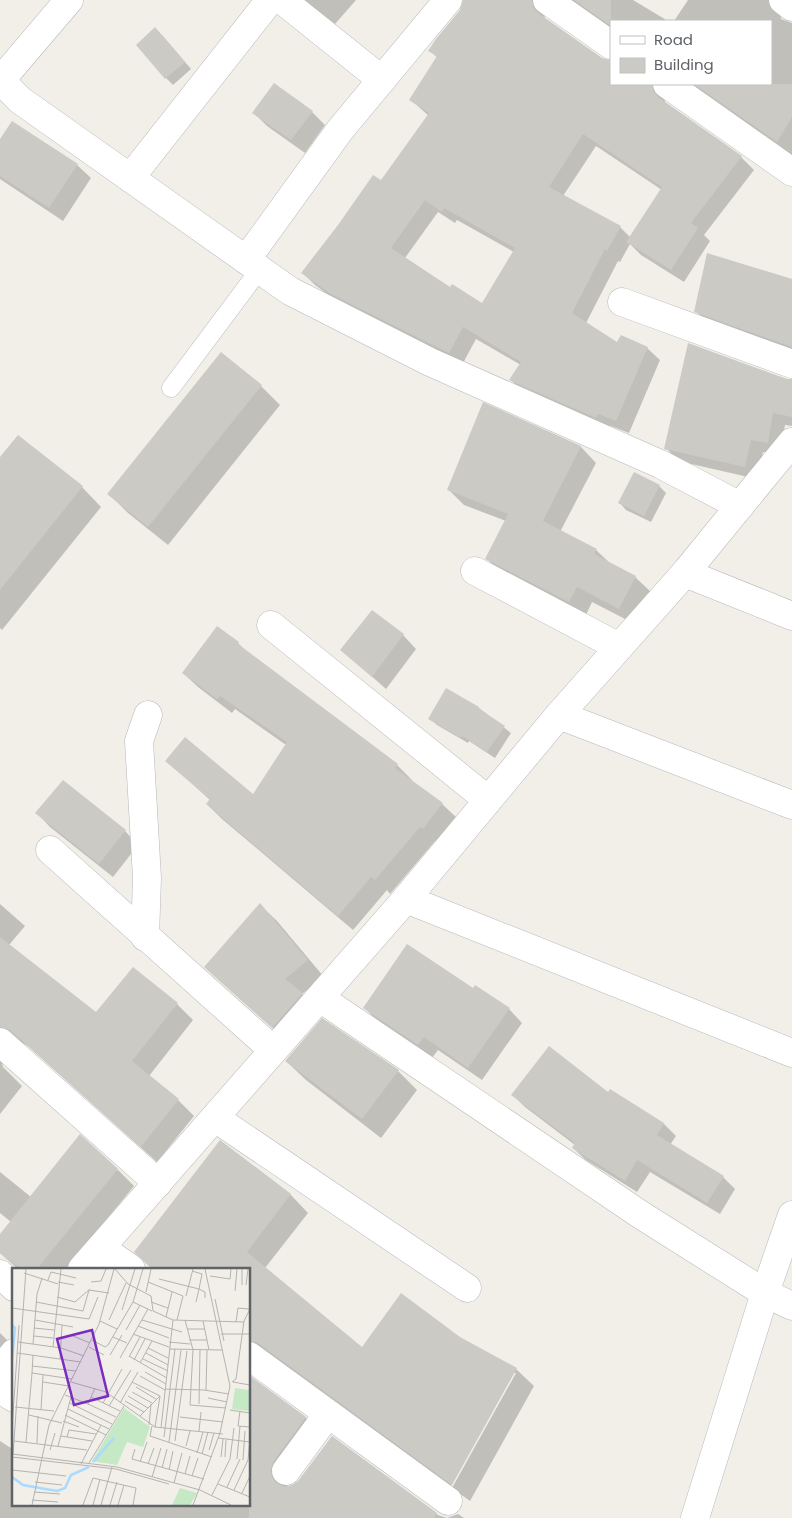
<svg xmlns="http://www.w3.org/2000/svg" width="792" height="1518" font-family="Poppins,sans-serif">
	<rect width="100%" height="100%" fill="#f1efe8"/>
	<!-- shadow -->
	<g fill="#0003" fill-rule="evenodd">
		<path d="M304,0H356L335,24Z"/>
		<path d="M464,0H551L544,12L545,19L611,84H671L664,95L665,103L741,157L754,170L704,235L710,241L684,282L641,255L630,244L620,262L618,261L586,323L618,344L647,348L660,360L629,433L611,426L608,430L523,392L511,380L521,365L476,339L462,365L345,307L315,285L303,273L339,226L381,182L429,116L411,100L438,58L430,51L461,10ZM596,146L662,190L631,238L620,227L563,196ZM438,212L455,223L457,220L514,252L483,304L451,288L405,258Z"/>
		<path d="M571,0H633L668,21H611V28Z"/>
		<path d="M688,0H787L780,11L781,19L792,23V155L690,84H771V21H674Z"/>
		<path d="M162,35L191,69L173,85L166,78Z"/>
		<path d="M312,112L325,125L305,153L267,126L254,113Z"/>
		<path d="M0,142L77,165L91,178L63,221L0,179Z"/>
		<path d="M792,295V355L709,325L696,311Z"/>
		<path d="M786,380H792V426L785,425L780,455L763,452L757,479L678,461L666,448Z"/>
		<path d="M261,386L280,405L168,545L128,513L109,494Z"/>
		<path d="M483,404L581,447L596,463L560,532L596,550L611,564L635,577L651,592L635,624L592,602L585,617L502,574L487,559L506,521L464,505L449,490Z"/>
		<path d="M18,436L82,487L101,507L2,630L0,628V459Z"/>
		<path d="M659,486L666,493L651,522L626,510L620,503Z"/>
		<path d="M403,635L416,649L386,689L341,649Z"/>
		<path d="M238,643L250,655L397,765L412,780L411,781L442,804L457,818L438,843L435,841L390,894L387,890L353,930L222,819L207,804L210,800L167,761L253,796L286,745L235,709L232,713L198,687L183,673Z"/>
		<path d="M447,689L479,708L511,733L495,758L469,741L468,743L437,725L430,719Z"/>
		<path d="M37,813L125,831L138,845L113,877L50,827Z"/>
		<path d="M0,904L25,926L9,945L96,1014L177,1004L193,1020L149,1076L178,1100L194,1116L157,1162L28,1046L20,1042L0,1056L3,1067L22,1086L0,1114Z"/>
		<path d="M260,905L277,921L324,977L302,994L318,1010L289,1043L206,967Z"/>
		<path d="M473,990L509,1009L522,1023L482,1080L438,1050L432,1058L378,1022L365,1008Z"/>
		<path d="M286,1061L398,1071L417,1090L381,1138L306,1080Z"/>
		<path d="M610,1091L664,1124L676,1136L670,1145L723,1177L735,1189L720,1214L650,1172L637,1192L586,1160L573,1148L575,1145L525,1107L513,1095L609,1094Z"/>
		<path d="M220,1142L291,1195L308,1213L265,1268L363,1349L460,1338L516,1369L534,1386L470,1501L452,1488L516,1373H513L450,1487L251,1372V1379L306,1418L323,1436L290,1480L287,1487L299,1482L332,1437L438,1515L447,1518L458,1514L464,1518H0V1441L14,1450V1504H98L101,1506L102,1504H249V1269H153L136,1252Z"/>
		<path d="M118,1170L134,1186L66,1269H18L0,1253V1236L11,1222L0,1213V1172L31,1197Z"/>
		<path d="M0,1333L10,1343L0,1355Z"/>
	</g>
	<!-- building -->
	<g fill="#cccac5" fill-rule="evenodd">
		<path d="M463,0H532L533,7L538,13L602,58L611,60V84H652L653,91L658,97L742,156L691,223L698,228L671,270L626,242L662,187L583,134L549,187L621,226L607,251L605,249L572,313L617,342L621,335L648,347L616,421L598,414L596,418L509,380L521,362L463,327L449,353L331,294L301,273L338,225L373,175L381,180L429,113L409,100L437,56L428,51L436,39L460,10ZM425,200L442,212L444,208L515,248L482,303L452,284L450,287L391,248Z"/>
		<path d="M574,0H611V26Z"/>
		<path d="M155,27L185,62L165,79L136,45Z"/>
		<path d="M274,83L313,111L291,140L252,113Z"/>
		<path d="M694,84H792V117L777,142Z"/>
		<path d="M12,121L78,164L49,208L0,176V139Z"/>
		<path d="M707,253L792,279V347L694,312Z"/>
		<path d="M688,343L787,379H792V417L773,413L768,443L751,440L745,467L664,449Z"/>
		<path d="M221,352L262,385L148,527L107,494Z"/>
		<path d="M483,402L581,446L543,521L597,549L594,554L636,576L619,609L577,587L569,602L485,559L508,514L447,490Z"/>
		<path d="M18,435L83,486L0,590V457Z"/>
		<path d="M634,472L660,485L644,516L618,503Z"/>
		<path d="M372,610L404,634L372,677L340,650Z"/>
		<path d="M217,626L239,642L238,644L398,764L395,768L443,803L423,829L420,827L375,880L371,877L338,916L206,804L210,799L165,761L185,737L253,794L287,742L220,696L217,699L182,673Z"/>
		<path d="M446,688L479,707L478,708L505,726L487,752L462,736L461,738L428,719Z"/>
		<path d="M63,780L126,830L99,864L35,813Z"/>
		<path d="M260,903L308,960L285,979L303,993L272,1028L204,967Z"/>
		<path d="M0,937L96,1012L133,967L178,1003L132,1061L179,1099L141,1147L10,1030L0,1027Z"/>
		<path d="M407,944L473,988L475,985L510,1008L468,1068L424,1037L418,1045L363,1008Z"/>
		<path d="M322,1018L399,1070L362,1119L285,1061Z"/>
		<path d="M549,1046L608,1092L610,1089L664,1123L657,1135L724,1176L707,1203L637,1160L625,1181L572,1148L575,1143L511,1095Z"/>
		<path d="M80,1134L118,1169L37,1269H21L0,1253V1234Z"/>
		<path d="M220,1140L291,1194L247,1252L362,1347L401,1293L460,1337L517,1368L452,1485L258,1343L249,1341V1269H152L134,1252Z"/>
		<path d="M249,1375L306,1417L273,1462L271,1469L272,1477L276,1483L285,1487L292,1485L298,1481L332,1436L437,1513L434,1518H249Z"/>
	</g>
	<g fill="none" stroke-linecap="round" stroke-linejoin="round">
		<!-- service casing -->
		<g stroke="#b5b8bc" stroke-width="19">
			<path id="service" d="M171,388L260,269"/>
		</g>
		<!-- minor casing -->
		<g stroke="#b5b8bc" stroke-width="29">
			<g id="minor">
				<path d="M282,0L382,80"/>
				<path d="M547,0L611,45"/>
				<path d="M783,0L792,7"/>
				<path d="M0,81L69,0"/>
				<path d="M667,84L792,172"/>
				<path d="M130,178L270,0"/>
				<path d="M246,260L340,130L448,0"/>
				<path d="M622,302L792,364"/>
				<path d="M475,571L619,647"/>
				<path d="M685,573L792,616"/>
				<path d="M271,625L488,800"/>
				<path d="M559,715L792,805"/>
				<path d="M50,850L273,1050"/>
				<path d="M406,899L792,1053"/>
				<path d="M145,937L147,878L139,741L148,715"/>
				<path d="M320,998L641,1215L765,1293L792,1306"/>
				<path d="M0,1042L158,1183"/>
				<path d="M215,1118L467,1288"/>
				<path d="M101,1248L131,1269"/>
				<path d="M0,1274L14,1287"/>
				<path d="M249,1356L448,1501"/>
				<path d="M0,1389L14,1398"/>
				<path d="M286,1471L328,1414"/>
				<path d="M695,1518L765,1293L792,1215"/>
			</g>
		</g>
		<!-- tertiary casing -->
		<g stroke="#b5b8bc" stroke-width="29">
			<g id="tertiary">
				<path d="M0,80L20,100L290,291L430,362L660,464L740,506"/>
				<path d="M82,1269L406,899L559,715L685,573L792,442"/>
				<path d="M0,1371L14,1353"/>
			</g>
		</g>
		<!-- service -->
		<use href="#service" stroke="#fff" stroke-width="18"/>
		<!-- minor -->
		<use href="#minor" stroke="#fff" stroke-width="28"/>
		<!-- tertiary -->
		<use href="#tertiary" stroke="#fff" stroke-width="28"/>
	</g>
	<!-- overview -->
	<g transform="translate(12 1268)">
		<rect width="238" height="238" fill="#f1efe8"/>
		<path d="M223,120L237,122V143L220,141ZM112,140L138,159L131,179L115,174L105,197L80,193ZM168,220L185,225L178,237H160Z" fill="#c5e8c5"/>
		<path fill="none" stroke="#aadaff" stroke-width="2.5" d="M0,57L3,60L0,92M81,194L102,170M0,209L11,217L45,223L53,220L59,207L77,199"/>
		<path fill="none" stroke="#b3b3b1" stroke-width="1" d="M103,1L116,16L139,28L141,43L161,52L232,54M180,3L190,6L187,21L193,24V30M12,5L46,16M198,8L218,11L219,1M147,11L187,21L184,34M36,12L39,4L64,10M46,14L62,17M79,14L89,13L94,1M136,14L171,28L165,52M230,17V1M234,17L236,1M223,23L225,1M134,24L139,1M174,28L181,1M45,29L63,34L78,21M203,31L212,73M24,34L71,43L77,22L97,25M121,34L131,1M139,34L156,40M0,40L77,51L86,29M110,42L123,1M154,49L160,24M23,52L61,59M97,52L114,15M130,52L170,64M173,52L181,82L178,137L214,140M88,53L105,61M191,53L197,82M224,54L226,40L237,41M126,58L157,70M22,60L42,62M175,61H193M114,62L128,37M121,66L157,79M209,66H238M22,68L41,70M61,68L78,75M101,69L115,75M80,72L93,79L96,77L121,34L140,43M177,72H195M6,74L49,80L72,88M157,74L178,76M21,76L25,26L30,10M41,79L49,1M77,79L92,87M136,80L156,90M157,81L210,82M5,85L69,94M134,85L156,97M98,87L110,67M117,88L155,110M117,89L128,69M108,90L136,41M48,91L50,57M131,91L156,103M122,92L133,71M128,95L140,73M20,98L64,103M133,104L154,116M20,105L21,87M128,108L153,122M31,114L57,118M59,114L94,124L143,159L211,166M120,114L148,128L143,159M220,114L224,111L232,53L238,41M221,114L238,117M124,119L144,131M153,121L192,122L217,126M194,122L195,82M120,124L140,135M53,127L76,136L83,120M116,128L136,140M79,129L108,143M196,130L215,134M113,133L132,144M58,135L100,156M91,135L110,101M108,135L126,104M76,136L104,149M187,136L188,82M97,138L119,102M3,139L42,143M56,141L97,161M29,142L31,107M218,142L238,145M228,143L226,158L238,159M17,147L50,155M53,147L94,167M128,148L148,128M168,149L211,154M51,153L67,159M137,157L139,136M140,158L138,168L200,189M149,160L161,52M0,161L7,57M187,163L189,144M49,168L80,173M55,169L57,162L84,166M152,169L163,81M206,170L238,174M2,173L75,182M163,173L175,83M14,174L20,105L60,111M157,174L169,82M25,175L26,148M46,178L59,129M174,178L178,163M123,181L120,191L192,211M38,182L43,165M197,182L202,165M185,185L191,164M0,186L105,199L188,222M190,186L196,164M1,187L14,1M0,189L104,201L157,216M209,189L211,171M213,189L214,172M225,191L228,158M231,192L233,163M128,194L135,174M77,195L112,138M69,196L89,157M136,196L142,180M150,200L155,181M0,202L54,208M157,202L161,183M173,206L178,188M180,208L186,190M140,209L149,180M23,214L50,217M162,215L170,185M206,216L238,229M215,219L228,191M188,222L219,237M222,222L236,192L238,171M22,224L48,226M230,225L238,208M200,227L218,191L222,160M20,232L46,234M20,237L37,157L87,56L102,1M71,237L81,210L124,220L121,237M81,237L88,211M89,237L100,199M98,237L105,214M106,237L112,217M181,237L208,165L218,118L193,1"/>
		<path fill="#7b2cbf" fill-opacity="0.15" stroke="#7b2cbf" stroke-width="2.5" d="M80,62L96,128L62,137L45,71Z"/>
		<rect width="238" height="238" fill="none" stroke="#5f6368" stroke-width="2.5"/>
	</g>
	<!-- legend -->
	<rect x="610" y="20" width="162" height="65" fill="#ffffff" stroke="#bfc1c3"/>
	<rect x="620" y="36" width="25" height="8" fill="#ffffff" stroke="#bfc1c3"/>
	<text x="654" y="45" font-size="15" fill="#5f6368">Road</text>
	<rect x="620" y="58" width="25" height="15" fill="#cccac5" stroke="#bfc1c3"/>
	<text x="654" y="70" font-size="15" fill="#5f6368">Building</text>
</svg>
